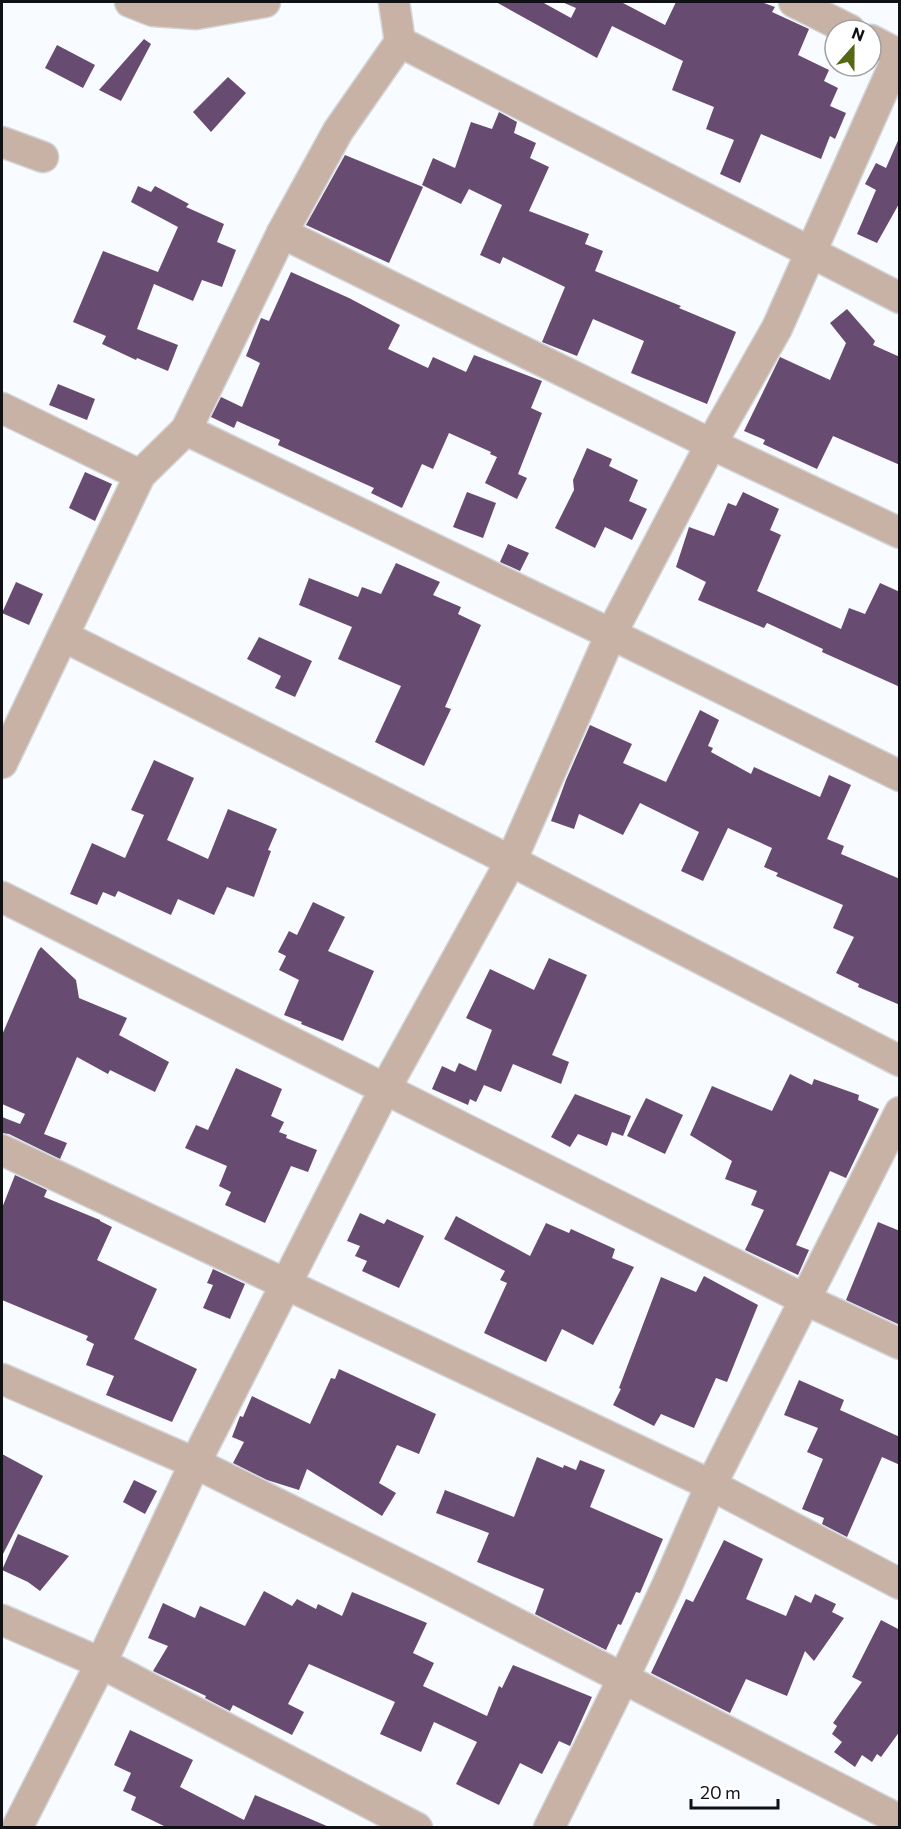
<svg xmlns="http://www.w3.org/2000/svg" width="901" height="1829" font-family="Commissioner,sans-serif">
	<rect width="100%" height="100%" fill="#f8fbff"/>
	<!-- building -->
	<g fill="#674b70">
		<path d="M496,2H542L571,18L576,8L562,2H624L623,3L665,25L676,2H761L775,7L772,12L809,29L798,55L829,70L824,81L838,88L830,106L846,113L835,139L830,136L821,159L761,134L740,183L720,174L734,140L706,129L714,107L672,90L683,61L612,26L597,58Z"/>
		<path d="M144,39L151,44L121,101L99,90Z"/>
		<path d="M57,45L95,65L83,88L45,68Z"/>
		<path d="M228,77L246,93L211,132L193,112Z"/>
		<path d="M499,112L517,122L514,133L536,143L530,158L549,167L529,211L589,234L585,244L603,251L595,271L681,306L679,308L736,332L707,404L631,373L644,341L593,319L577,356L542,342L565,287L503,257L500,264L480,255L502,205L469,189L461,204L422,185L433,158L455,168L471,122L492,129Z"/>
		<path d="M900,136V202L877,243L857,234L876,190L865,184L876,163L886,168Z"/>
		<path d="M345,155L423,187L389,263L306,225Z"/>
		<path d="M138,186L151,192L155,186L189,204L186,207L224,224L217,242L236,250L222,287L202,280L193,301L154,284L137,329L178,345L168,371L137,358L136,360L102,344L106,336L73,322L103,251L158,272L178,227L131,202Z"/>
		<path d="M291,272L349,298L400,325L388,349L428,368L433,357L466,372L474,355L542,381L531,408L542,413L518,474L527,478L517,499L485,483L497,457L490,454L491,452L449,433L433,469L422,464L402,508L371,493L374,488L278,445L280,440L237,421L234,428L211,417L221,397L242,407L260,363L246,356L261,318L269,321Z"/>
		<path d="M847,309L875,341L873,345L900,357V465L833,436L817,469L763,444L765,440L744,431L780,357L830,380L846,343L830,323Z"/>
		<path d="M58,384L95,399L87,420L49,405Z"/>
		<path d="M587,448L612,459L609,466L638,480L629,501L647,509L632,540L605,527L595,548L555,528L574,490L573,480Z"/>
		<path d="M85,472L112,484L95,521L69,508Z"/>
		<path d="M467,492L496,503L483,538L453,527Z"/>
		<path d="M743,492L779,509L770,530L781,535L757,591L841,629L849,608L865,614L880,583L900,592V687L822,652L823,649L767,623L764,628L698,600L706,582L676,567L689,527L714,536L728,503L736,506Z"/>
		<path d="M508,544L529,553L520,571L500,562Z"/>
		<path d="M396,563L440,582L433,595L461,607L458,614L481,625L445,707L451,709L424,766L375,742L401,686L338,659L352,627L299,605L309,578L358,597L362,587L381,594Z"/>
		<path d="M16,582L43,594L29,625L2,613Z"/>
		<path d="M259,637L312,661L295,697L275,688L281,676L247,659Z"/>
		<path d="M700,710L719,720L708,746L713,748L711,752L751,774L754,767L820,797L829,775L851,785L827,839L844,846L841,854L900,879V1005L858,987L859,984L836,973L854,937L833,928L843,905L776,876L778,873L764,867L772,848L728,828L703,881L681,871L699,832L640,803L623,835L579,814L574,829L551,821L566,780L590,725L632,744L623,763L666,782Z"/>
		<path d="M154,760L194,778L167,840L208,859L228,809L277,829L268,850L271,851L254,897L227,887L214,915L178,899L171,915L118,891L115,897L103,892L97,905L70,894L92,843L125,858L144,815L131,810Z"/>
		<path d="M313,902L345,917L328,951L374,971L343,1041L301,1024L302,1022L284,1015L299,980L279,970L286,956L278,952L289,931L297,935Z"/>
		<path d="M41,947L76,980L79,998L127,1018L119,1035L169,1062L155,1092L110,1070L108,1074L77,1057L44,1134L67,1143L60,1159L9,1134L2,1133V1117L20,1124L25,1114L2,1104V1035L38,951Z"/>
		<path d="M549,958L587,975L552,1055L569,1062L561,1084L513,1064L501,1092L484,1085L476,1102L470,1099L468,1105L432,1089L442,1066L455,1072L459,1063L476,1071L492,1030L466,1018L490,969L534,990Z"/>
		<path d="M236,1068L282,1089L271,1116L284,1122L279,1132L287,1135L286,1138L317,1150L308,1172L291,1166L265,1223L225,1205L231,1192L219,1186L227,1166L185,1148L196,1125L208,1130Z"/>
		<path d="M790,1074L812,1085L814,1079L859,1095L858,1100L879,1109L846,1178L830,1171L796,1245L809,1250L798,1275L745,1250L764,1210L751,1205L757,1191L725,1179L732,1161L690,1135L712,1086L772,1111Z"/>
		<path d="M575,1094L631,1116L623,1136L612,1132L607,1146L578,1134L570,1147L551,1137Z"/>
		<path d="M646,1098L683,1115L665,1154L627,1136Z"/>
		<path d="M15,1175L47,1190L44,1197L100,1220V1221L112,1227L97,1260L157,1289L134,1339L197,1369L172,1422L106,1395L114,1376L86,1365L94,1344L86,1340L88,1336L2,1300V1208Z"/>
		<path d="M360,1213L384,1224L387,1219L424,1236L399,1288L362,1271L367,1261L355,1256L360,1246L347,1241Z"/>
		<path d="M456,1216L530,1256L546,1223L569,1233L571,1229L615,1249L612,1258L634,1267L593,1345L562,1329L546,1362L484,1333L507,1283L500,1280L505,1271L444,1239Z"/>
		<path d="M878,1222L900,1231V1325L846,1300Z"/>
		<path d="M213,1269L245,1284L230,1319L203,1308L213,1285L207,1283Z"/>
		<path d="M704,1276L758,1305L727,1382L716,1378L694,1428L661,1414L654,1426L613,1405L621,1389L619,1388L661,1277L696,1292Z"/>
		<path d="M339,1369L436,1414L419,1454L397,1445L379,1483L396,1493L382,1516L307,1469L299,1490L267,1480L233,1463L244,1442L232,1437L240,1416L243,1417L252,1396L310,1424L331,1378L335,1379Z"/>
		<path d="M799,1380L844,1400L840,1410L900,1437V1465L882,1457L847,1537L822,1524L824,1518L802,1509L823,1459L807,1452L818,1428L784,1415Z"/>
		<path d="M2,1454L43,1476L2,1556Z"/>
		<path d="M537,1457L563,1468L564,1465L576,1470L580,1460L605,1470L590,1507L663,1539L640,1593L636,1592L621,1625L618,1624L606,1650L535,1614L544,1589L477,1562L489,1533L436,1513L445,1490L514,1517Z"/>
		<path d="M134,1480L157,1491L145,1514L123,1502Z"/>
		<path d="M18,1534L69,1556L40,1591L28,1582L2,1570Z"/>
		<path d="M724,1540L763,1559L746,1599L786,1616L795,1595L811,1603L815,1594L836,1604L832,1612L844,1618L814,1661L805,1651L787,1696L746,1679L730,1713L651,1673L686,1599L693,1602Z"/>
		<path d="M264,1591L292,1606L297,1599L316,1609L318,1604L342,1616L352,1592L427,1623L413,1653L434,1663L423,1686L487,1716L499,1686L502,1688L513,1665L592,1697L570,1746L559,1741L542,1774L520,1763L499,1805L456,1784L477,1742L434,1722L421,1752L380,1734L395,1702L309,1664L288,1704L304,1712L292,1735L233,1705L230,1711L205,1698L206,1696L153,1671L168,1646L148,1638L163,1603L195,1618L200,1606L245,1626Z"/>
		<path d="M881,1620L900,1630V1731L881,1757L877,1754L872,1762L862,1755L855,1767L834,1752L842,1742L832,1734L837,1726L833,1723L862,1682L852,1677Z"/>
		<path d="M130,1730L193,1760L180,1787L244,1820L255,1795L329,1827H166L131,1810L136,1797L123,1791L131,1773L114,1765Z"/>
	</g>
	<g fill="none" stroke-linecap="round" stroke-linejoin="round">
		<!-- minor casing -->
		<g stroke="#d3d6d9" stroke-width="33">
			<g id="minor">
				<path d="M130,2L153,11L196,14L265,2"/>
				<path d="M794,2L850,30"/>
				<path d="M871,40L900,55"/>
				<path d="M400,42L900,298"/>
				<path d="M2,142L43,157"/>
				<path d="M282,233L711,444L900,533"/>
				<path d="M2,408L140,475"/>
				<path d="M186,430L611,634L900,776"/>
				<path d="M63,636L511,861L900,1061"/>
				<path d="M2,763L140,475L186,430L282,233L338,131L400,42L394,2"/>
				<path d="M2,897L806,1300L900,1344"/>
				<path d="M2,1150L711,1485L900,1584"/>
				<path d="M2,1379L195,1463L433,1581L900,1820"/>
				<path d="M2,1620L101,1663L417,1828"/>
				<path d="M17,1828L101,1663L195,1463L385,1089L511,861L611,634L711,444L777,328L900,52"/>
				<path d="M549,1828L623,1679L666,1588L711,1485L900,1112"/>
			</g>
		</g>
		<!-- minor -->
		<use href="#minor" stroke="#c8b1a5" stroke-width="30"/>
	</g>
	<!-- border -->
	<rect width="901" height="1829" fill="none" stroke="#0f1114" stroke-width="6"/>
	<!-- north arrow -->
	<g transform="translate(853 48) rotate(21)"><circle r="28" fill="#ffffff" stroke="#9fa0a1" stroke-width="1.5"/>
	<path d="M0-4.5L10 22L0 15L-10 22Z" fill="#556814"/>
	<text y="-9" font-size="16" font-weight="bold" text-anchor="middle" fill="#0f1114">N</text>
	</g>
	<!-- scale -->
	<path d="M691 1799v9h87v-9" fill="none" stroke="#0f1114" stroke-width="3"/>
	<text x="700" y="1799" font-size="18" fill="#0f1114" stroke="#ffffff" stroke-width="4.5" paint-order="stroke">20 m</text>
</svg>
